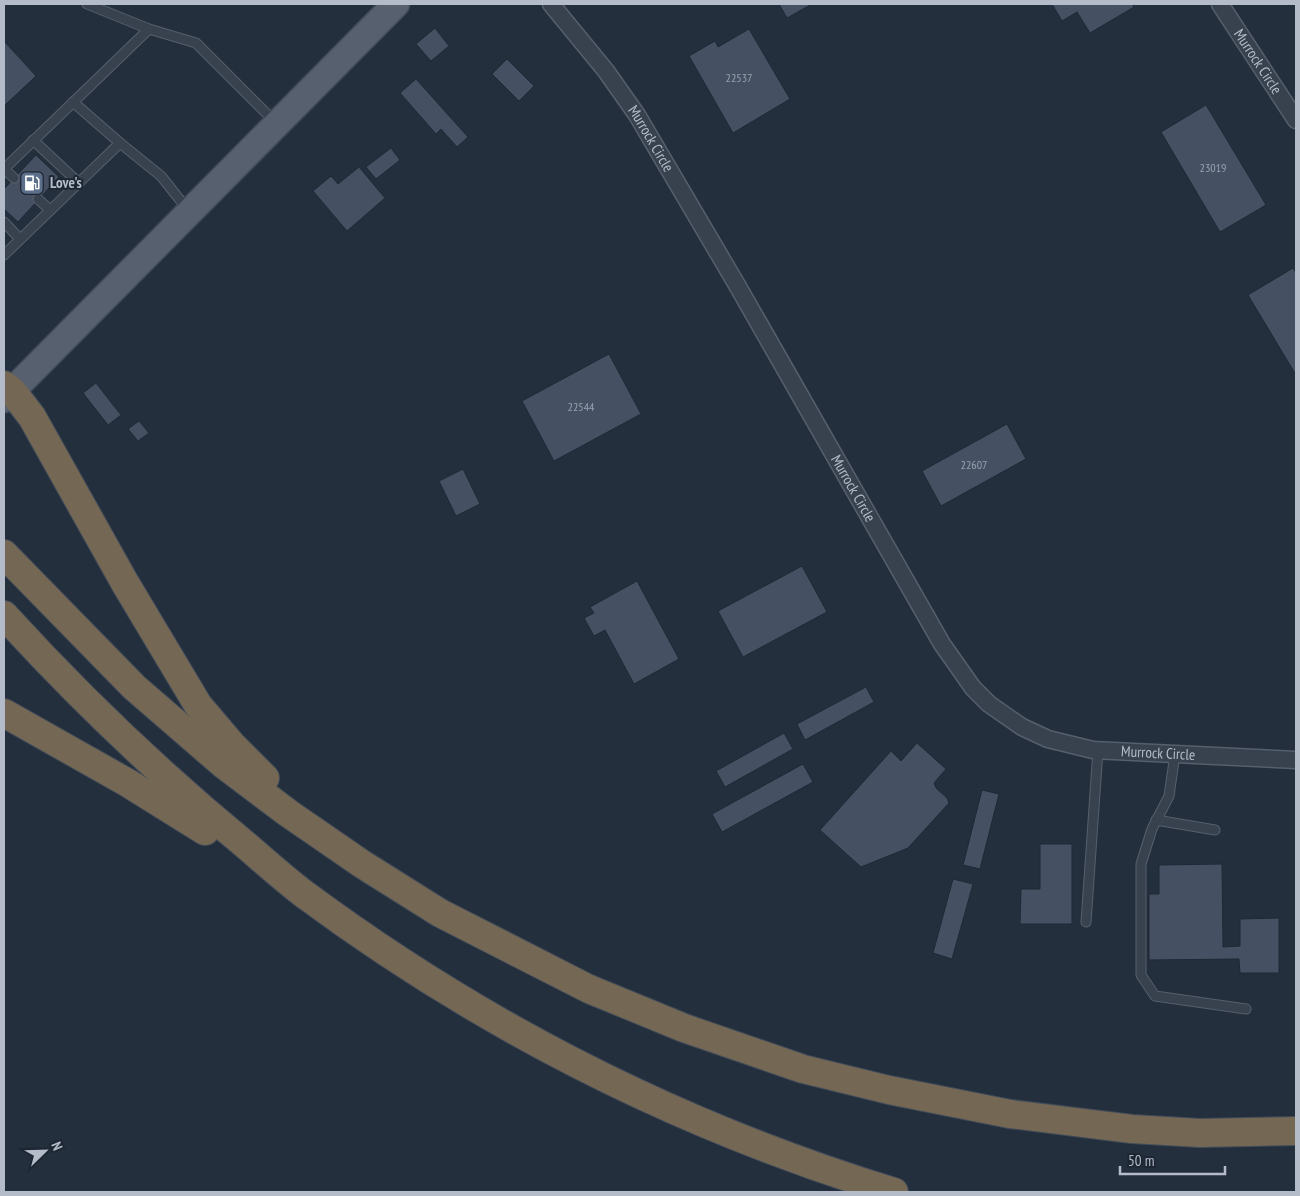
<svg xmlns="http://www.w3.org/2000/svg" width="1300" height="1196" font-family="'PT Sans Narrow',sans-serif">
	<rect width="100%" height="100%" fill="#242f3e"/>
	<!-- building -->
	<g fill="#455162" stroke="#1f2835">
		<path d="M779,4H812L787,18Z"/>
		<path d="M1052,4H1132L1134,7L1090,33L1077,12L1062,21Z"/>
		<path d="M435,28L449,46L431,61L416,44Z"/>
		<path d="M749,29L790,99L733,133L689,56L715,41L718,47Z"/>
		<path d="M4,41L36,76L4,106Z"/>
		<path d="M507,59L534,86L519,101L492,74Z"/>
		<path d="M416,79L468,137L457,147L441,129L436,134L400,93Z"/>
		<path d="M1206,105L1266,205L1220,232L1161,132Z"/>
		<path d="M391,148L400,160L376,179L366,167Z"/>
		<path d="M36,155L59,177L18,222L4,209V189Z"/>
		<path d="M359,167L385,198L347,231L313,191L331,176L338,184Z"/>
		<path d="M1293,268L1296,273V375L1248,295Z"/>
		<path d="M609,354L641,414L554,461L522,401Z"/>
		<path d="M96,383L121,415L108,425L83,393Z"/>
		<path d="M139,421L149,433L138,441L128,429Z"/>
		<path d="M1007,424L1026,459L941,506L922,471Z"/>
		<path d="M463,469L480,504L456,516L439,481Z"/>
		<path d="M802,566L827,612L743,657L718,611Z"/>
		<path d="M637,581L679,659L634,684L605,630L594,636L584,618L594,613L590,607Z"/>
		<path d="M866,687L874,702L805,740L797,724Z"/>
		<path d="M784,733L793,749L725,787L716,771Z"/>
		<path d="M917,743L946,769L934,783L936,788L947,798L949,803L908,848L861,867L820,830L891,751L901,761Z"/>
		<path d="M803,764L813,782L722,832L712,814Z"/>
		<path d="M982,790L999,794L980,869L963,865Z"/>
		<path d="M1040,844H1072V924H1020L1021,889H1040Z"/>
		<path d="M1222,864L1223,947L1240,946V919L1279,918V973H1240L1239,959L1149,960V894H1159V865Z"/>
		<path d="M953,879L973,884L952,959L933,953Z"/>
	</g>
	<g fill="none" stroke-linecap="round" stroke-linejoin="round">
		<!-- service casing -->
		<g stroke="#565f6c" stroke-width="11">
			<g id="service">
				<path d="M87,4L149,29L196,43L275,122"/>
				<path d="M73,102L120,143"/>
				<path d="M33,140L79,183"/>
				<path d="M4,169L149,29"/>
				<path d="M4,169L14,178"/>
				<path d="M38,199L50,210"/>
				<path d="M4,222L20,239"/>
				<path d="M4,255L120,143L161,176L188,210"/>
				<path d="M1175,754L1169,796L1152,829L1141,864V975L1155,996L1246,1009"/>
				<path d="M1156,820L1215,830"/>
				<path d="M1086,922L1098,750"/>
			</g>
		</g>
		<!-- minor casing -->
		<g stroke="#565f6c" stroke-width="19">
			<g id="minor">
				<path id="s1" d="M551,4L606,71L637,115L737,285L942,644L973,688L989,704L1022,727L1048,739L1093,750L1296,760"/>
				<path id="s2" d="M1220,4L1296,120"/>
			</g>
		</g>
		<!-- primary casing -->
		<g stroke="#414a57" stroke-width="29">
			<path id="primary" d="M4,399L396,4"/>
		</g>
		<!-- motorway casing -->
		<g stroke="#434c59" stroke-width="30">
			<g id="motorway">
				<path d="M4,385L12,391L32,417L125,583L198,705L232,745L265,778"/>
				<path d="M4,554L134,687L223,764L288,813L362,864L440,913L589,989L684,1028L803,1069L889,1090L1010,1114L1132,1129L1200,1133L1296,1131"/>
				<path d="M4,615C78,696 157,772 242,842C262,859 283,878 304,894C482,1026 682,1127 894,1192"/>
				<path d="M4,713L128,783L205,831"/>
			</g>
		</g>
		<!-- service -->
		<use href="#service" stroke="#38414e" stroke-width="9"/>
		<!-- minor -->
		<use href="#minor" stroke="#38414e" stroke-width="16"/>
		<!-- primary -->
		<use href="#primary" stroke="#56606e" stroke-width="26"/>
		<!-- motorway -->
		<use href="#motorway" stroke="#746855" stroke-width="28"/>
	</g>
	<!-- icons -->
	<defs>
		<g id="fuel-square" transform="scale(1.25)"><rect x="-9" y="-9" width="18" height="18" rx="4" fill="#5c6f8a" stroke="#1d2633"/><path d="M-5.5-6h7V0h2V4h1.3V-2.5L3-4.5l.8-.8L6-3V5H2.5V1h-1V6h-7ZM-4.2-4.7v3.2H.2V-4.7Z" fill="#fff"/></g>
	</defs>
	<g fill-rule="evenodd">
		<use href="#fuel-square" x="32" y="183"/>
	</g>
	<g text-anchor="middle" stroke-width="4" stroke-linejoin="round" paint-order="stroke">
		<!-- number labels -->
		<g font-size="12" fill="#98a1af">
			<text x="739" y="82">22537</text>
			<text x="1213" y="172">23019</text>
			<text x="581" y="411">22544</text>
			<text x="974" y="469">22607</text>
		</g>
		<!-- street labels -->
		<g font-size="15" fill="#b4bcc9" stroke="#1d2633">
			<text dy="5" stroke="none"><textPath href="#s2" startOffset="69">Murrock Circle</textPath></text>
			<text dy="5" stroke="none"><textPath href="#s1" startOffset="168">Murrock Circle</textPath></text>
			<text dy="5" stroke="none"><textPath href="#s1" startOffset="572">Murrock Circle</textPath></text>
			<text dy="5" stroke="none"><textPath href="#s1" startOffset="1008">Murrock Circle</textPath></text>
		</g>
		<!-- poi labels -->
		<g font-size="15" font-weight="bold" fill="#b4bcc9" stroke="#1d2633" text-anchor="start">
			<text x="50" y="188">Love's</text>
		</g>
	</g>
	<!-- border -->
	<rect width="1300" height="1196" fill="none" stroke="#b4bcc9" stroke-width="10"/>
	<!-- north arrow -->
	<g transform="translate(45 1151) rotate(67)" stroke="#1d2633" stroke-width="4" paint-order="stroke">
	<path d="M0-4L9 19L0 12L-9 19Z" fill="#b4bcc9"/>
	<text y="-8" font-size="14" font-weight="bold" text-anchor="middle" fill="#b4bcc9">N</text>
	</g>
	<!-- scale -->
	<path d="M1120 1166v8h105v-8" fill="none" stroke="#b4bcc9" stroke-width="2.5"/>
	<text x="1128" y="1166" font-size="15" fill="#b4bcc9" stroke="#1d2633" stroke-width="4" paint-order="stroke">50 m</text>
</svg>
